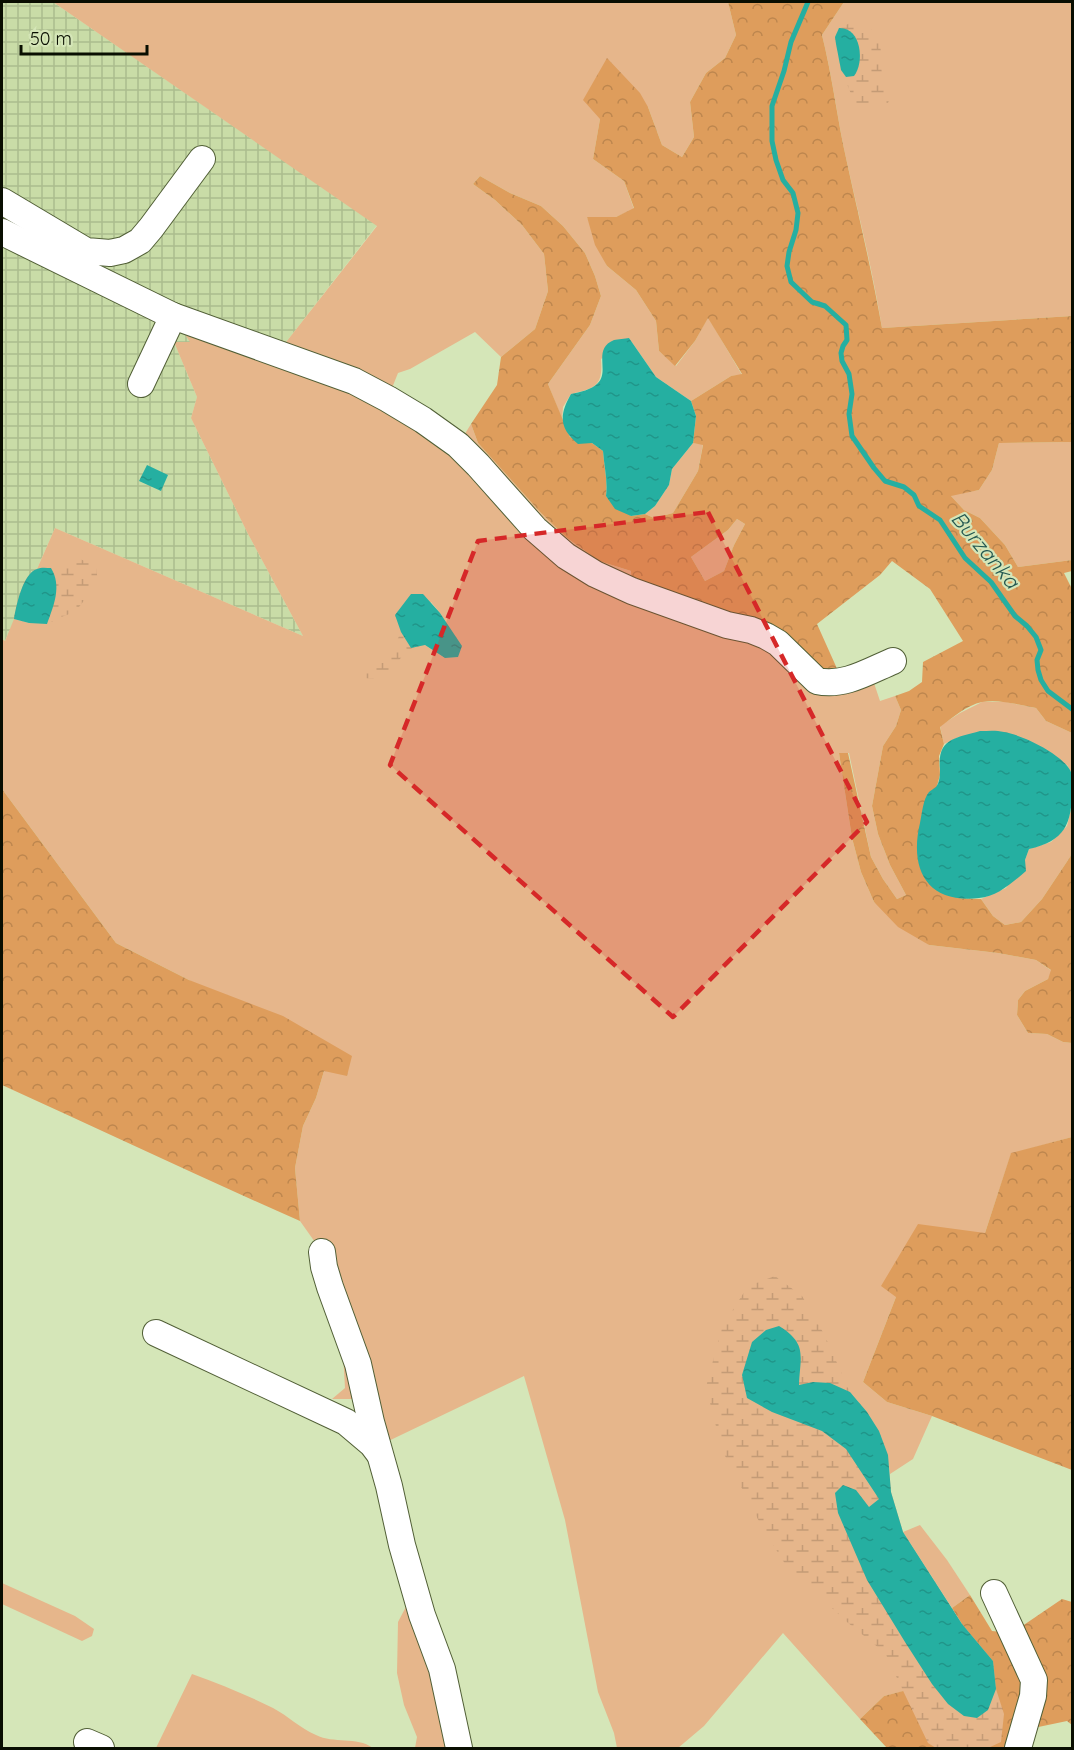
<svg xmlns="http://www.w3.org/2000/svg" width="1074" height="1750" font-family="Quicksand,sans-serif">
	<defs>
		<pattern id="industrial-grid" width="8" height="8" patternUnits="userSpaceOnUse" patternTransform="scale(1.5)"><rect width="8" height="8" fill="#c9dca7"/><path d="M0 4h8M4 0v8" fill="none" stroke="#abbc8e"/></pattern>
		<pattern id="forest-crowns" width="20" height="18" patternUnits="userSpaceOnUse" patternTransform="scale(1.5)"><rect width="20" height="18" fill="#de9d5c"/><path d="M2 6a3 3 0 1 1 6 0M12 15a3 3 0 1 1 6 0" fill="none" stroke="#bd864e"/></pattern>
		<pattern id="wetland-marsh" width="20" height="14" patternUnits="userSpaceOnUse" patternTransform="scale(1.5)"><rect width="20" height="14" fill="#e6b68b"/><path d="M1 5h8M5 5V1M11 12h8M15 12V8" fill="none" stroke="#c49b76"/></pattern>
		<pattern id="water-ripples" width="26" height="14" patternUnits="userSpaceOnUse" patternTransform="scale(1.5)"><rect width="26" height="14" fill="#25afa1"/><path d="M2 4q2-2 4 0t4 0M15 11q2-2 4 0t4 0" fill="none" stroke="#209589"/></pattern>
	</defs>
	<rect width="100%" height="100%" fill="#d5e6b8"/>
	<!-- industrial -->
	<path fill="url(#industrial-grid)" d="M2,2H53L377,225L283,346L174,342L197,397L191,418L248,534L303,636L55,528L5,641L2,639Z"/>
	<!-- grass -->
	<g fill="#e6b68b" fill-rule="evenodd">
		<path d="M53,2H728L736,35L725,58L706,73L690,102L694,137L682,157L662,145L648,107L600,119L593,159L624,181L634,209L616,217H587L607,266L636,290L656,321L659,351L676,366L695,341L708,317L742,375L731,376L691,401L656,377L629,338L601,359C603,386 596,388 571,394L563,407L562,419L548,384L590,325L601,296L595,276L585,253L563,226L541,206L510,193L480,176L473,184L495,200L522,225L544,254L548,291L535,329L501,357L475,332L410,369L398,373L388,398L458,445L471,424L478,443L541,513L567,538L599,561L631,571L843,682L850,693L874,683L880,701L895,696L901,710L896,726L883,746L872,806L878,834L890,865L906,895L897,899L883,879L871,857L849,753H839L852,838L861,872L874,902L929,945L998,953L1036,960L1052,971L1048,979L1025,991L1018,1000L1017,1015L1028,1033L1047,1034L1063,1042L1072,1043V1137L1011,1154L985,1233L896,1297L863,1382L887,1402L932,1416L913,1459L890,1474C886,1437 874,1420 850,1392L932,1684L884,1696L860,1719L783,1633L704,1726L678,1748H617L614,1733L598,1692L565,1520L524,1376L378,1446L366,1399H332L345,1388L343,1352L322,1252L300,1221L295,1168L303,1126L316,1098L324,1071L189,980L116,943L2,789V639L5,641L14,619L29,623L51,568L37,569L55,528L303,636L248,534L191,418L197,397L174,342H190L173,316L283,346L377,226ZM431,602L440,613L461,646L458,657L445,658L425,645L395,615L404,605Z"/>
		<path d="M844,2H1072V316L882,328C872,266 856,205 843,144C836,107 831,71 822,35Z"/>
		<path d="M1072,442V560L1018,567L1005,545L980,518L964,510L950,495L979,490L992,470L999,443Z"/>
		<path d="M693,443L703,444L698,471L673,513L654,518L645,514L655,506L669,485L672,469Z"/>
		<path d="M737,519L745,524L734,545L724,571L705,581L691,557L728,530Z"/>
		<path d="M982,702H1006L1036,708L1046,721L1072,733V774L1067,765L959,737L944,744L940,726L960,713Z"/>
		<path d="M1072,805V854L1042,899L1021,922L1005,925L993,916L981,899L1006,888L1025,860L1029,849L1051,842L1067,826Z"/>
		<path d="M920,1525L947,1560L970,1595L952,1608L903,1532Z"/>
		<path d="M2,1583L75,1616L94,1629L92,1636L82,1641L2,1604Z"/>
		<path d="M409,1601L459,1748H415L417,1737L404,1705L397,1673L398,1622Z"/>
		<path d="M192,1674C220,1684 247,1695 273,1708C288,1716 300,1728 316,1735C334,1744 356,1736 373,1748H156Z"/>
	</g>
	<!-- forest -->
	<g fill="url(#forest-crowns)" fill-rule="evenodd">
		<path d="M728,2H844L822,35C831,71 836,108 843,144C856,205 871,266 882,328L1072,316V442L999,443L992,470L979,490L951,496L964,510L980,518L1005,545L1018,567L1072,560V571L1064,573L1072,589V733L1046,721L1036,708C1019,705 1000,699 982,702C967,705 952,718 940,727L944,744L939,756L940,775L937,786L957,898L981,899L993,916L1005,925L1021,922L1042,899L1072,854V1043L1063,1042L1047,1034L1028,1033L1017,1015L1018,1000L1025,991L1048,979L1051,970L1036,960L998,953L929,945L898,927L874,902L861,872L852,838L839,753H848L871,857L883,879L897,899L906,895L890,865L878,834L872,806L883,746L896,726L901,710L895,696L909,691L922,682L923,662L963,641L930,589L892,561L880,575L817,624L843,682L795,658L632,591L631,571L599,561L567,538L541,513L478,443L471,424L497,385L501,357L535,329L548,291L544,254L522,225L495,200L473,184L480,176L510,193L541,206L563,226L585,253L595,276L601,296L590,325L548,384L570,437L592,443L603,451C604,466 608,481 606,496L631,516L645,514L654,518L673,513L698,471L703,445L693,443L696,416L691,401L731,376L742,374L708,318L695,341L675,366L659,351L656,321L636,290L607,266L595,245L587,217H616L634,208L624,181L593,159L600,119L583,100L607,58L640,93L648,107L662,145L682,157L694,137L690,102L706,73L725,58L736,35ZM737,519L745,524L734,545L724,571L705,581L691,557L728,530Z"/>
		<path d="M2,789L116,943L189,980L283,1016L352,1056L347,1076L324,1071L316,1098L303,1126L295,1168L300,1221C200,1177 101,1130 2,1085Z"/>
		<path d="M1072,1137V1470L932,1416L887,1402L863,1382L896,1297L881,1286L918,1224L985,1233L1011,1153Z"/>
		<path d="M970,1595L992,1631L1012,1633L1062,1599L1072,1602V1725L1067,1721L1024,1730L1018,1748H887L860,1719L884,1696L903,1691L962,1624L952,1608Z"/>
	</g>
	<!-- wetland -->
	<g fill="url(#wetland-marsh)">
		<path d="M855,21C870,22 880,38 881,52C882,59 880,70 883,76C888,88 895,88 888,103C877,108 870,105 858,109C851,96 833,50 835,37C836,34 838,31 839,28Z"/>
		<path d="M80,559L96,566L98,583L75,612L61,617L47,624L29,623L14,619C16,606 23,573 37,569C41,567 47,568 51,568L56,574Z"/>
		<path d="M411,594H423L440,613L462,646L458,657L445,658L425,645C421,646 414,646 411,649C390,661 399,683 365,678L364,667L392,651L401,632L395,615Z"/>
		<path d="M775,1276L802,1296L824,1334L850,1392L867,1412L879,1431L888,1455L891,1492L903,1532L962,1624L993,1661L996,1689L1004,1714L1001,1742L988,1748H936L928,1743L885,1653L847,1622L816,1593L792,1575L762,1527L722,1450L706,1387L722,1327L748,1286Z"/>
	</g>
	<!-- water -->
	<g fill="url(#water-ripples)">
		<path d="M839,28C861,27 865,62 854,76L846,77L841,70L836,44L835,37Z"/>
		<path d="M629,338L656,377L691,401L696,416L693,443L672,469L669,485L655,506L645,514L631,516L615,509L606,496C608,481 604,466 603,451L592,443L578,444C559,428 559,415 571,394C580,392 591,390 598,383C610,371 592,349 614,340C618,339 625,339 629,338Z"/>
		<path d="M147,465L168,475L161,491L139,481Z"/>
		<path d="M51,568C62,586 54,605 47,624L29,623L14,619C16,606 23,573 37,569C41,567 47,568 51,568Z"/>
		<path d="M411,594H423L440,613L462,646L458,657L445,658L425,645L411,648L401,632L395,615Z"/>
		<path d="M980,731C988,731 996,730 1004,732C1022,735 1057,752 1068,767C1074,774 1072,781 1072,789C1072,824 1065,841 1029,849L1025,860L1026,871C1013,882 997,897 979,898C927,904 909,869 920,823C922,814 923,799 929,792C931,790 934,789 936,787C940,782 940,774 940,769C937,738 956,738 980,731Z"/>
		<path d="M779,1326C808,1344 800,1356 799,1385L813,1382L830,1383L850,1392L867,1412L879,1431L888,1455L891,1492L903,1532L962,1624L993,1661L996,1689L988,1710L977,1718L964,1716L948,1704L932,1684L905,1642L867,1580L838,1513L835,1493L843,1485L856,1490L869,1507L879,1499L846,1449L822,1431L772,1412L747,1398L742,1375L752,1342L766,1330Z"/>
	</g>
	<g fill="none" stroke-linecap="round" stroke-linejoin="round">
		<!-- stream -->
		<path stroke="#25afa1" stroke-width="5" d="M808,2L791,42L784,71L772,106V141L776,160L783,180L793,193L798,213L796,230L789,252L787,266L791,282L812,302L825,306L846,325L847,340L843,346L841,353L842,361L849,374L852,394L849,414L852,436L874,468L885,481L904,487L914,495L919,506L940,520L965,558L991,582L1015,616L1027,626L1036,637L1041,650L1037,660L1038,670L1041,680L1048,691L1072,709"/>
		<!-- minor casing -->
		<g stroke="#515f36" stroke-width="28">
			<g id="minor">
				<path d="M2,201L86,251L110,253L124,250L140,241L151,228L202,159"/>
				<path d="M2,232L173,316L354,381L388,399L423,420L458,445L478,465L535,529L566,556L595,574L632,591L727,625L751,630L766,636L778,643L817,681C844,687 869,671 893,661"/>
				<path d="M141,384L173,316"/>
				<path d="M322,1252L324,1267L330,1287L358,1364L371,1422L389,1486L402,1545L422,1615L442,1669L459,1748"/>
				<path d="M156,1333L346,1422L372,1444L378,1452"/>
				<path d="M994,1593L1034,1680L1033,1696L1018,1748"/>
				<path d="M87,1742L101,1748"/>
			</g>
		</g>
		<!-- minor -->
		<use href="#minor" stroke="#fff" stroke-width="26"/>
	</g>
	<!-- marked area -->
	<path fill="#d62828" fill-opacity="0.2" stroke="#d62828" stroke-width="4.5" stroke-dasharray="12 8" stroke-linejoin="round" d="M708,512L867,822L673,1017L390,765L478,541Z"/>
	<g text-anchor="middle" stroke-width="4.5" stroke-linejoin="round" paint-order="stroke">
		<!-- water labels -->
		<g font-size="21" font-style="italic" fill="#235851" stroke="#d5e6b8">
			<text transform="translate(985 550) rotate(50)" y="7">Burzanka</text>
		</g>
	</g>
	<!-- border -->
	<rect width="1074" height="1750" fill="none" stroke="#090e01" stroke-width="6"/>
	<!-- scale -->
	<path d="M21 45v9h126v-9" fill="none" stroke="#090e01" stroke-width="3"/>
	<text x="30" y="45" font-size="18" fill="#090e01" stroke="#d5e6b8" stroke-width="4.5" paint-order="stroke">50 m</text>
</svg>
